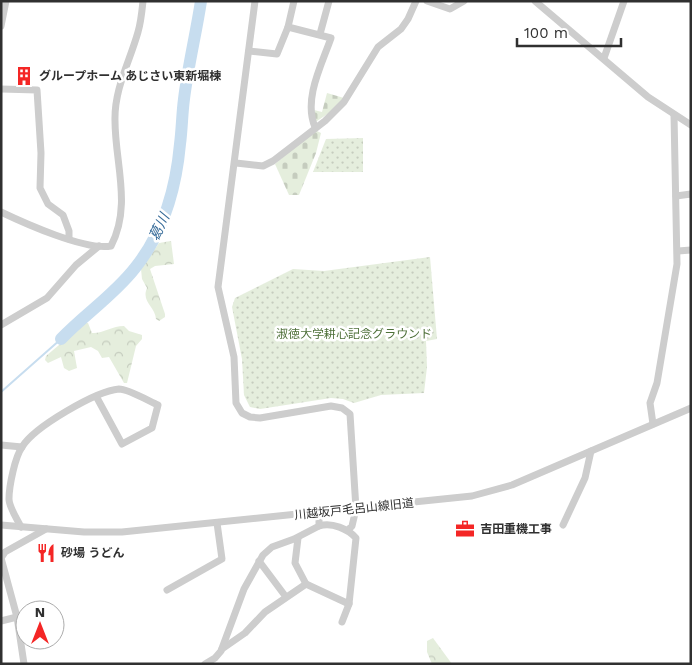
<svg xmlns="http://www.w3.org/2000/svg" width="692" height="665" font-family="'Work Sans','Noto Sans JP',sans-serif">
	<defs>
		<pattern id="forest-crowns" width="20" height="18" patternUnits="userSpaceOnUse" patternTransform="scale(1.25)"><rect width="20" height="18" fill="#e5eedd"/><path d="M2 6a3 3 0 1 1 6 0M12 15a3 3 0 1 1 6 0" fill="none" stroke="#c5ccbe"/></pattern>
		<pattern id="cemetery-stones" width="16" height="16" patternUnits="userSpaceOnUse" patternTransform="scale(1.25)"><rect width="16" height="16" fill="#e5eedd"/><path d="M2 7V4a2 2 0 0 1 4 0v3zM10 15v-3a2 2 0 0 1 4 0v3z" fill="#c5ccbe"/></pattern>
		<pattern id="park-dots" width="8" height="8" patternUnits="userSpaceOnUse" patternTransform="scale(1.25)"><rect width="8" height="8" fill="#e5eedd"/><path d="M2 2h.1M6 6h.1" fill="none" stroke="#c5ccbe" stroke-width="1.8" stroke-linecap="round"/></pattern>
	</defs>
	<rect width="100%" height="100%" fill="#fff"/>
	<!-- forest -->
	<g fill="url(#forest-crowns)">
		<path d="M171,241L174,264L155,266L150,269L165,314V317L159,321L156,319C155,306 141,302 147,288L142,279L141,269L159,243Z"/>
		<path d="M85,323H88L92,333C102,334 112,326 124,326L129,331L142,335V339L136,346L127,383H124L109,357L102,358L98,351L91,347L74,351L77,368L69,371L64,368L61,357L48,363L45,360L46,356Z"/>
		<path d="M433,638L452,664H432L427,652V641Z"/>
	</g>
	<!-- cemetery -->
	<g fill="url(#cemetery-stones)">
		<path d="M327,93L344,98L335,109L314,123V110L322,112Z"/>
		<path d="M315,130L321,133L316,153L299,195H289L275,164Z"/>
	</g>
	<!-- park -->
	<g fill="url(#park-dots)">
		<path d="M363,138V172H313L326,139Z"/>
		<path d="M430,257L437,339L426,341L427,367L424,393L381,395L354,403L343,399L331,398L260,409L250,407L244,395L242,359L232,307L235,298L293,269L324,271Z"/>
	</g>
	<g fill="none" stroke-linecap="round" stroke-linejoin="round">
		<!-- stream -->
		<path stroke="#c7ddef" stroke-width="2" d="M1,392L61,339"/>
		<!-- river -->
		<path stroke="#c7ddef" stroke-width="12" d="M61,339C85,314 114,295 135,268C163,233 176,189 180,144C182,129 182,114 184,99C188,66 196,34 201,1"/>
		<!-- minor -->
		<g stroke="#cdcdcd" stroke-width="7">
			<path d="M255,1L218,287L234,357L236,403L242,413L250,417L260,418L331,406L342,408L350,414L356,509L352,526L348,530"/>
			<path d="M294,1L288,27L331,38C322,64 303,99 315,127"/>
			<path d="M427,1L450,9L464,1"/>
			<path d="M535,1L648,97L691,125"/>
			<path d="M1,26L6,1"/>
			<path d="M320,34L329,1"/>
			<path d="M249,51L277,54L288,27"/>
			<path d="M604,58L624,1"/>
			<path d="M1,89L37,90L41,153L40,188L48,204L63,215L69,231V239"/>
			<path d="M236,163L263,166L273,161L325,121L344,102L378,47L401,29L408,19L416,1"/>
			<path d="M676,196L691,194"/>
			<path d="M1,212C24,223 86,251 111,246C132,206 115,163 115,121C114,89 130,61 138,32C141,22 142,11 143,1"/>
			<path d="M678,251L691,250"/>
			<path d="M1,325L47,298L76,265L99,246"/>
			<path d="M653,424L650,403L657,383L677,264L674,115"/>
			<path d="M1,445L22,447"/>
			<path d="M1,525L84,532H122L472,496L512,485L691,408"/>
			<path d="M563,525L585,478L591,451"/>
			<path d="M319,526C332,522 348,529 356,538L349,604L342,622"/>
			<path d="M21,527C17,519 9,507 9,499C9,486 15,457 22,447C34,427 96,391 119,389C128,389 149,401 158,405L152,428L122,444L96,396"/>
			<path d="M298,538L295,563L306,584L349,604"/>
			<path d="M1,558L17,617L24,664"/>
			<path d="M1,558L5,552L46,529"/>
			<path d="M259,561L286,597"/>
			<path d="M167,590L222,559L217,523"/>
			<path d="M1,621L17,617"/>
			<path d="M222,649L245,633L265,612L306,584"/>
			<path d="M205,664L215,658L221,651L244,589L263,555L272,547L294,539L319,526V513"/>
		</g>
	</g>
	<!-- icons -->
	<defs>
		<g id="building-bare" transform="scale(1.5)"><path d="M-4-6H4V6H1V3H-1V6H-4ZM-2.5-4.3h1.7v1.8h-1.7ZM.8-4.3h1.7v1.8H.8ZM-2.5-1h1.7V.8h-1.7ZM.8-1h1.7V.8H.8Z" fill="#f42625" stroke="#fff" stroke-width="2.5" paint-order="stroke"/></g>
		<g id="office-bare" transform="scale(1.5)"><path d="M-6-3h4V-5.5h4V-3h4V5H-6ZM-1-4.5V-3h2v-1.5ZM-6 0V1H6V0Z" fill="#f42625" stroke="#fff" stroke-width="2.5" paint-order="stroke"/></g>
		<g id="restaurant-bare" transform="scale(1.5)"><path d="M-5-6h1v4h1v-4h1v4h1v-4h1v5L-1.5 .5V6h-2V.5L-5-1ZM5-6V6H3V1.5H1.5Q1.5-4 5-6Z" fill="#f42625" stroke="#fff" stroke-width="2.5" paint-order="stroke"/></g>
	</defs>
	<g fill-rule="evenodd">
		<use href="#building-bare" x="24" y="76"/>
		<use href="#office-bare" x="465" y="529"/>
		<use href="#restaurant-bare" x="46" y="553"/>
	</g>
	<g text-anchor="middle" stroke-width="5" stroke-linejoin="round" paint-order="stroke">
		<!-- poi labels -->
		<g font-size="12" font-weight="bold" fill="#303030" stroke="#fff" text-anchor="start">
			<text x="39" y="80">グループホーム あじさい東新堀棟</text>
			<text x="480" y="533">吉田重機工事</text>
			<text x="61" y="557">砂場 うどん</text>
		</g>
		<!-- park labels -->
		<g font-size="12" fill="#4e7039" stroke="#fff">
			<text x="354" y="338">淑徳大学耕心記念グラウンド</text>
		</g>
		<!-- street labels -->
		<g font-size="12" fill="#303030" stroke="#fff">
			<text transform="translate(354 509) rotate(-6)" y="4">川越坂戸毛呂山線旧道</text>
		</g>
		<!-- water labels -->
		<g font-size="14" font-style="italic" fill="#366b99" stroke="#fff">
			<text transform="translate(159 227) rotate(-65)" y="5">葛川</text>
		</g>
	</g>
	<!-- border -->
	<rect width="692" height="665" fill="none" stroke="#303030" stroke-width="5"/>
	<!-- north arrow -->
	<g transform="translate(40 625)"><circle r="24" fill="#ffffff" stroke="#acacac"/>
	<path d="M0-4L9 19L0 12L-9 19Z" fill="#f42625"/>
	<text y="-8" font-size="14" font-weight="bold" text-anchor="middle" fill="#303030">N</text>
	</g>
	<!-- scale -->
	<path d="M517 38v8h104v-8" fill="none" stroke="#303030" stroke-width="2.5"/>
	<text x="524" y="38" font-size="15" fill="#303030" stroke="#ffffff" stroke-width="4" paint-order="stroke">100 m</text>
</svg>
